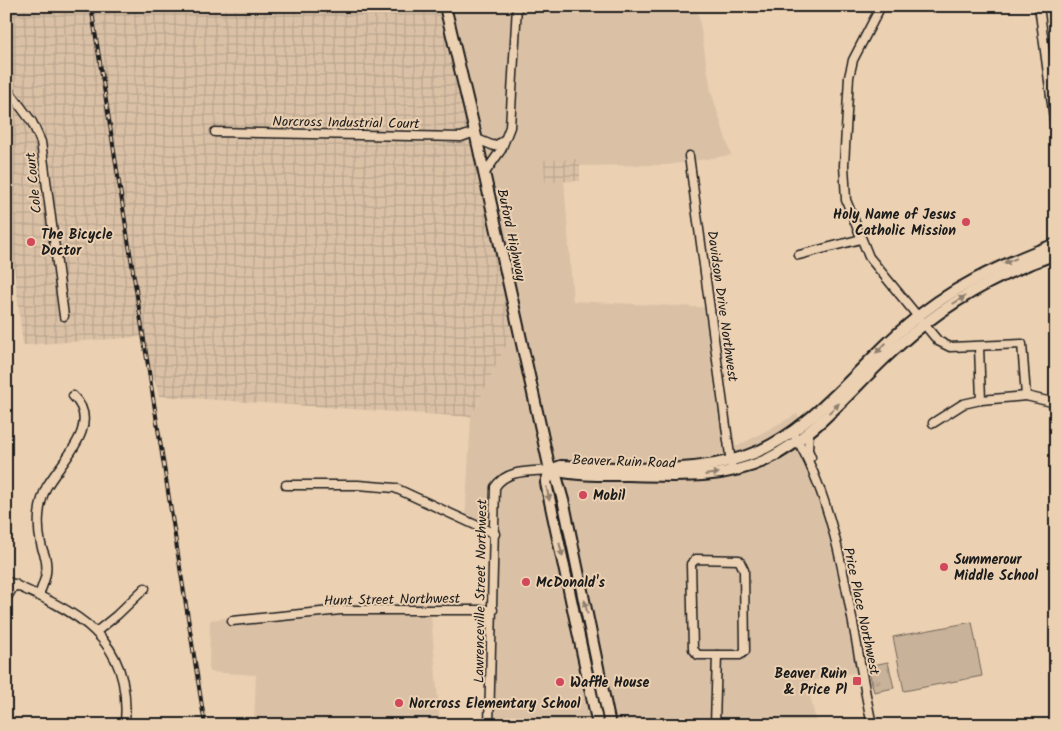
<svg xmlns="http://www.w3.org/2000/svg" width="1062" height="731" font-family="Kalam,sans-serif">
	<defs>
		<pattern id="industrial-grid" width="8" height="8" patternUnits="userSpaceOnUse" patternTransform="scale(1.25)"><rect width="8" height="8" fill="#dac1a6"/><path d="M0 4h8M4 0v8" fill="none" stroke="#baa58e"/></pattern>
		<pattern id="grass-tufts" width="24" height="20" patternUnits="userSpaceOnUse" patternTransform="scale(1.25)"><rect width="24" height="20" fill="#c9b29a"/><path d="M3 7l-1-3M5 7V3M7 7l1-3M15 17l-1-3M17 17v-4M19 17l1-3" fill="none" stroke="#ac9884"/></pattern>
	</defs>
	<rect width="100%" height="100%" fill="#ebd0b2"/>
	<filter id="ink" filterUnits="userSpaceOnUse"><feTurbulence type="fractalNoise" baseFrequency=".02" numOctaves="2"/><feDisplacementMap in="SourceGraphic" scale="10" xChannelSelector="R" yChannelSelector="G"/><feConvolveMatrix kernelMatrix="1 2 1 2 8 2 1 2 1" color-interpolation-filters="sRGB"/></filter>
	<g filter="url(#ink)">
		<!-- built -->
		<g fill="#dac1a6">
			<path d="M444,6H697L711,91L731,155L667,165L563,166L573,301L716,308L722,370L736,447L797,414L807,429L863,671L807,682L817,725H487L486,671L494,584L495,532L465,523L471,417L515,326Z"/>
			<path d="M342,603H430L440,725H254L256,675L209,672L210,620Z"/>
		</g>
		<!-- industrial -->
		<g fill="url(#industrial-grid)">
			<path d="M6,6H444L515,327L471,417L159,396L142,337L23,345L7,204Z"/>
			<path d="M580,159V181L545,182L544,160Z"/>
		</g>
		<!-- grass -->
		<path fill="url(#grass-tufts)" stroke="#72675b" d="M888,662L894,688L874,692L868,666Z"/>
		<!-- garden -->
		<path fill="#c9b29a" stroke="#72675b" d="M972,622L982,676L904,691L893,637Z"/>
		<g fill="none" stroke-linecap="round" stroke-linejoin="round">
			<!-- minor casing -->
			<g stroke="#1c1c1c" stroke-width="11">
				<g id="minor">
					<path d="M881,6L853,60L849,77L844,165L846,200L869,257L938,341L950,347L1022,344L1026,396L1056,403"/>
					<path d="M1039,6L1056,134"/>
					<path d="M6,87L32,122L41,142L64,316"/>
					<path d="M215,132L461,137L475,132"/>
					<path d="M477,139L494,146L504,141"/>
					<path d="M689,156L732,470"/>
					<path d="M484,174L501,150L510,127L517,6"/>
					<path d="M799,255L861,239"/>
					<path d="M979,347L981,400"/>
					<path d="M933,423L963,404L981,400L1026,396"/>
					<path d="M809,431L808,450L811,457"/>
					<path d="M795,436C843,516 852,634 872,725"/>
					<path d="M286,485H358L395,488L495,534"/>
					<path d="M696,559L739,560L744,570L745,651L740,655H698L693,649L691,564Z"/>
					<path d="M6,581C77,612 132,636 125,725"/>
					<path d="M39,595C43,584 48,574 46,562C46,556 42,550 41,544C37,526 38,505 46,488C60,462 104,425 73,396"/>
					<path d="M6,599L15,584"/>
					<path d="M232,621L341,610H493"/>
					<path d="M96,632L117,615L145,588"/>
					<path d="M489,725L495,487C507,469 530,472 550,470"/>
					<path d="M715,725L717,655"/>
				</g>
			</g>
			<!-- major casing -->
			<g stroke="#1c1c1c" stroke-width="14">
				<g id="major">
					<path d="M445,6L475,132L550,470L557,479L564,504L610,725"/>
					<path d="M550,470L561,466C622,467 688,476 746,456C808,436 855,370 904,328C949,288 1000,265 1056,244"/>
					<path d="M550,470L546,483L598,725"/>
					<path d="M553,470C578,476 603,475 628,475C674,476 722,480 766,460C818,435 855,384 897,347C943,305 997,274 1056,254"/>
				</g>
			</g>
			<!-- minor -->
			<use href="#minor" stroke="#ebd0b2" stroke-width="8"/>
			<!-- major -->
			<use href="#major" stroke="#ebd0b2" stroke-width="10"/>
			<!-- rail casing -->
			<g stroke="#1c1c1c" stroke-width="4">
				<path id="rail" d="M91,6L205,725"/>
			</g>
			<!-- rail -->
			<use href="#rail" stroke="#ebd0b2" stroke-width="2" stroke-dasharray="5.5" stroke-linecap="butt"/>
		</g>
		<!-- one-way arrows -->
		<defs><path id="oneway-solid" d="M-6-.8H1V-3.2L6.5 0L1 3.2V.8H-6Z" transform="scale(1.25)"/></defs>
		<g fill="#8e7f6e">
			<use href="#oneway-solid" transform="translate(1010 261) rotate(158)"/>
			<use href="#oneway-solid" transform="translate(959 300) rotate(-32)"/>
			<use href="#oneway-solid" transform="translate(881 348) rotate(136)"/>
			<use href="#oneway-solid" transform="translate(834 408) rotate(-43)"/>
			<use href="#oneway-solid" transform="translate(712 474) rotate(-8)"/>
			<use href="#oneway-solid" transform="translate(548 494) rotate(78)"/>
			<use href="#oneway-solid" transform="translate(561 550) rotate(77)"/>
			<use href="#oneway-solid" transform="translate(586 607) rotate(-102)"/>
		</g>
	</g>
	<!-- markers -->
	<g fill="#d1495b" stroke="#ebd0b2" stroke-width="2">
		<circle cx="966" cy="222" r="5"/>
		<circle cx="31" cy="242" r="5"/>
		<circle cx="583" cy="495" r="5"/>
		<circle cx="944" cy="567" r="5"/>
		<circle cx="526" cy="582" r="5"/>
		<rect x="852" y="676" width="10" height="10" rx="2.5"/>
		<circle cx="560" cy="682" r="5"/>
		<circle cx="399" cy="703" r="5"/>
	</g>
	<g text-anchor="middle" stroke-width="4" stroke-linejoin="round" paint-order="stroke">
		<!-- street labels -->
		<g font-size="14" fill="#1c1c1c" stroke="#ebd0b2">
			<text transform="translate(346 122) rotate(1)" y="5">Norcross Industrial Court</text>
			<text transform="translate(33 183) rotate(-96)" y="5">Cole Court</text>
			<text transform="translate(512 235) rotate(78)" y="5">Buford Highway</text>
			<text transform="translate(723 306) rotate(82)" y="5">Davidson Drive Northwest</text>
			<text transform="translate(624 461) rotate(2)" y="5">Beaver Ruin Road</text>
			<text transform="translate(480 591) rotate(-89)" y="5">Lawrenceville Street Northwest</text>
			<text transform="translate(392 599) rotate(-1)" y="5">Hunt Street Northwest</text>
			<text transform="translate(862 611) rotate(78)" y="5">Price Place Northwest</text>
		</g>
		<!-- poi labels -->
		<g font-size="14" font-weight="bold" fill="#1c1c1c" stroke="#ebd0b2" text-anchor="start">
			<text x="956" y="219" text-anchor="end">Holy Name of Jesus<tspan x="956" dy="16">Catholic Mission</tspan></text>
			<text x="41" y="239">The Bicycle<tspan x="41" dy="16">Doctor</tspan></text>
			<text x="593" y="500">Mobil</text>
			<text x="954" y="564">Summerour<tspan x="954" dy="16">Middle School</tspan></text>
			<text x="536" y="587">McDonald's</text>
			<text x="847" y="678" text-anchor="end">Beaver Ruin<tspan x="847" dy="16">&amp; Price Pl</tspan></text>
			<text x="570" y="687">Waffle House</text>
			<text x="409" y="708">Norcross Elementary School</text>
		</g>
	</g>
	<!-- margin -->
	<rect width="1062" height="731" fill="none" stroke="#ebd0b2" stroke-width="25"/>
	<rect x="12" y="12" width="1037" height="706" fill="none" stroke="#1c1c1c" stroke-width="2" filter="url(#ink)"/>
</svg>
